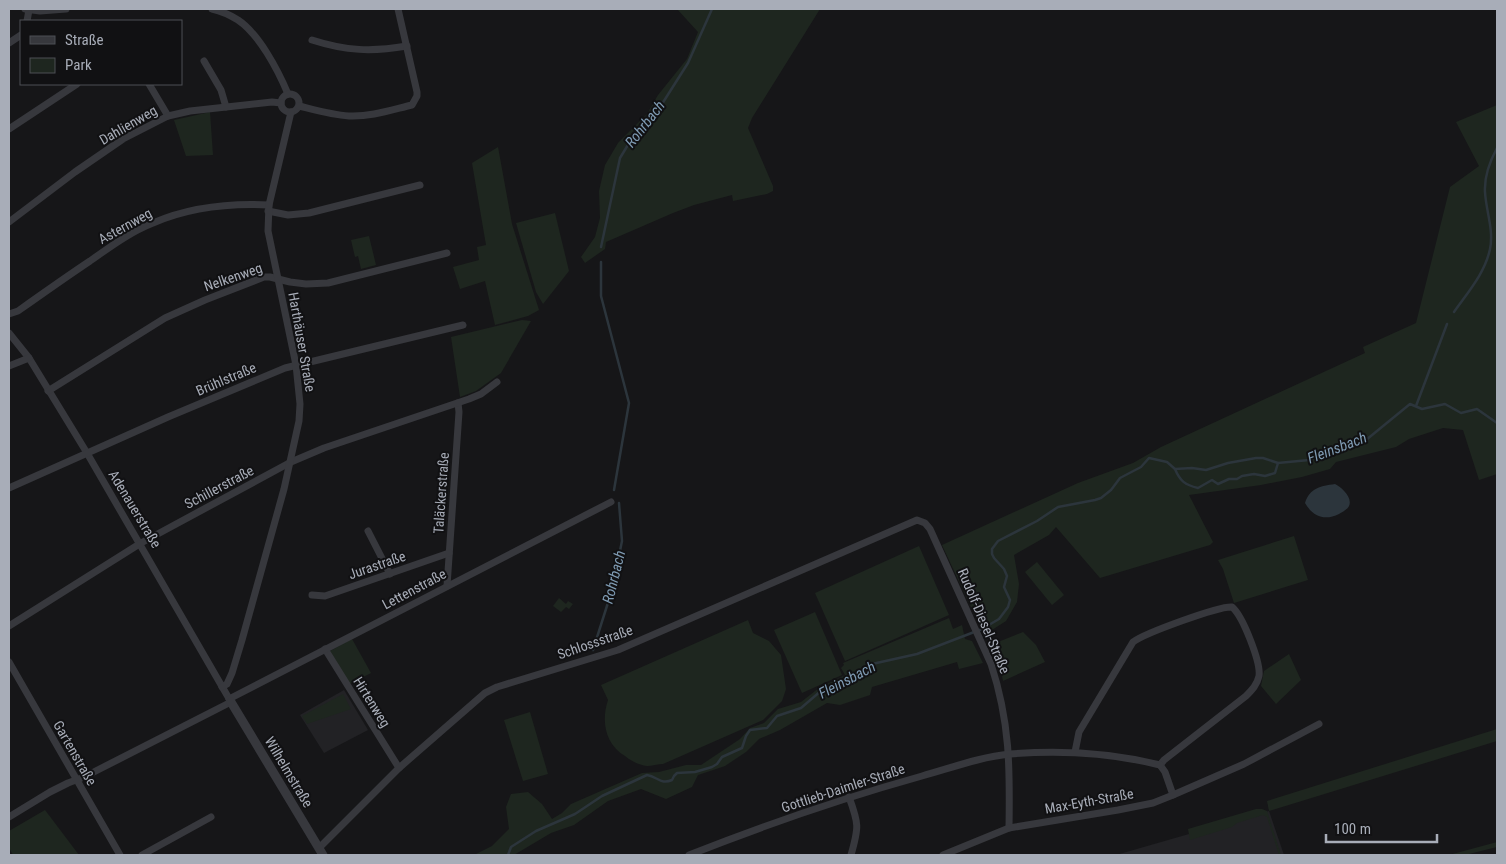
<svg xmlns="http://www.w3.org/2000/svg" width="1506" height="864" font-family="'Roboto Condensed',sans-serif">
	<rect width="100%" height="100%" fill="#161618"/>
	<!-- built -->
	<g fill="#222225">
		<path d="M344,690L368,730L324,753L300,715Z"/>
		<path d="M1269,811L1284,855H1116Z"/>
	</g>
	<!-- green -->
	<g fill="#1e261f">
		<path d="M677,9H820L752,118L748,128L773,186V191L767,194L733,201L732,195L694,205L673,213L606,242L605,249L585,263L581,257L595,237L600,218L599,191L605,165L618,143L647,114L658,95L687,59L698,32Z"/>
		<path d="M1497,105V474L1479,480L1463,430L1443,428L1409,439L1396,447L1336,462L1330,469L1302,477L1261,485L1189,495L1213,542L1210,545L1100,578L1056,527L1049,535L1014,555L1019,584L1017,602L1006,621L984,635L942,545L1078,483L1133,463L1161,447L1365,353L1363,347L1416,323L1450,187L1479,166L1456,122Z"/>
		<path d="M210,112L213,155L186,156L174,120Z"/>
		<path d="M498,147L512,224L539,310L528,316L495,325L485,281L460,289L453,267L479,260L477,247L486,245L472,163Z"/>
		<path d="M555,213L569,271L543,304L536,292L516,223Z"/>
		<path d="M369,236L376,265L361,269L358,256L355,257L351,240Z"/>
		<path d="M522,320L531,321L501,373L476,391L460,397L451,337Z"/>
		<path d="M1294,536L1308,580L1234,603L1223,569L1218,560Z"/>
		<path d="M919,546L949,615L845,661L815,593Z"/>
		<path d="M1037,562L1064,595L1052,605L1025,572Z"/>
		<path d="M559,598L566,604L568,601L573,604L569,609L566,607L561,612L553,606Z"/>
		<path d="M815,612L842,675L802,693L774,630Z"/>
		<path d="M949,618L953,629L962,625L965,639L972,641L983,663L959,669L957,662L872,687L870,695L840,705L827,703L780,730L759,739L746,752L725,766L698,775L692,787L666,799L641,789L608,801L574,825L551,833L514,855H474L492,846L509,829L506,807L511,794L528,792L542,804L552,819L562,813L571,804L642,773L659,772L686,765H701L740,739L750,728L764,723L778,709L801,702L819,688L845,675L841,668L844,665L843,663Z"/>
		<path d="M748,620L753,633L769,641L781,655L786,689L782,701L763,720L663,764C658,764 652,766 647,766C639,765 631,761 625,756C605,744 601,721 608,700L601,685Z"/>
		<path d="M1023,632L1036,645L1045,662L1003,681L1001,671L988,646Z"/>
		<path d="M352,639L371,673L349,684L330,651Z"/>
		<path d="M1289,654L1301,680L1276,704L1261,686L1264,671Z"/>
		<path d="M343,694L351,709L307,724L302,716Z"/>
		<path d="M530,712L548,774L523,781L504,720Z"/>
		<path d="M1497,729V741L1269,811L1267,801Z"/>
		<path d="M1256,809H1262L1267,811L1281,855H1279L1267,817L1263,815L1237,823L1232,827L1190,840L1188,829Z"/>
		<path d="M45,810L79,855H13L9,848V831Z"/>
		<path d="M1497,842V847L1465,855H1449Z"/>
	</g>
	<!-- water -->
	<path fill="#2c353c" d="M1335,484C1341,487 1353,497 1349,506C1347,510 1342,512 1339,514C1325,521 1313,517 1305,503C1310,488 1320,486 1335,484Z"/>
	<g fill="none" stroke-linecap="round" stroke-linejoin="round">
		<!-- stream -->
		<g stroke="#2c353c" stroke-width="2.5">
			<path d="M601,247L620,158L637,130L662,104L688,63L712,9"/>
			<path d="M601,262V296L629,403L614,490"/>
			<path d="M1454,312C1468,292 1485,273 1490,249C1494,230 1486,211 1485,192C1484,176 1490,161 1497,148"/>
			<path d="M1416,406L1447,324"/>
			<path d="M1175,469C1180,481 1185,485 1198,488L1212,480L1218,484L1229,479H1237L1242,476L1254,474L1265,476L1275,473L1278,463"/>
			<path d="M593,650L612,590L622,541L619,503"/>
			<path d="M508,855L511,847L536,831L575,814L602,796L647,775C658,777 661,785 672,780L674,776L677,773L695,772L712,767L717,764L722,757L742,748L746,736L750,730L767,728L777,716L801,708L822,690L841,682L872,664L917,654L982,629L999,619L1008,607L1010,600L1004,587L1007,576L1004,569L994,558L992,554V549L998,541L1037,521L1058,507L1095,500L1101,498L1111,490L1120,478L1141,467L1149,458L1167,462L1175,469L1192,468L1206,470L1228,463L1256,458H1263L1278,463L1309,460L1366,440L1410,404L1422,409L1445,404L1461,413L1477,409L1497,423"/>
		</g>
		<!-- minor -->
		<g stroke="#37383d" stroke-width="7">
			<path d="M25,9L40,11L66,9"/>
			<path d="M212,9C221,11 230,15 238,20C259,34 278,70 288,94"/>
			<path d="M27,21L29,10"/>
			<path d="M312,40C346,51 372,52 407,46"/>
			<path d="M9,43L21,35"/>
			<path d="M204,61L221,90L226,107"/>
			<path d="M149,84L168,116"/>
			<circle cx="290" cy="103" r="9"/>
			<path d="M299,106C315,110 332,115 349,116C370,117 391,110 412,105L417,96V92L398,9"/>
			<path d="M9,129L77,84"/>
			<path d="M268,211L288,215L309,213L420,185"/>
			<path d="M9,222L75,172L123,139L168,116L190,111L272,102L281,103"/>
			<path d="M9,314L18,311C42,294 66,277 90,261C110,247 130,232 153,223C190,207 229,203 269,205"/>
			<path d="M9,333L29,358L87,453L231,702L84,777L68,783L50,792L9,817"/>
			<path d="M9,366L29,358"/>
			<path d="M48,391L165,318L205,300L264,277H270L290,282L306,284L328,283L447,253"/>
			<path d="M9,488L168,417L285,368L463,325"/>
			<path d="M368,531L390,574"/>
			<path d="M447,586L459,412L458,403"/>
			<path d="M312,595L325,596L449,553"/>
			<path d="M9,626L141,543L291,462L324,448L469,399L481,394L497,382"/>
			<path d="M325,649L399,768"/>
			<path d="M9,662L120,855"/>
			<path d="M222,687L227,684L232,673L242,640L284,489L299,421L300,404L296,365L268,231L269,205L291,112"/>
			<path d="M229,699L611,502"/>
			<path d="M1075,752L1079,732L1133,642C1145,633 1219,606 1232,607C1243,616 1261,663 1259,676C1257,685 1252,690 1246,696L1164,760L1160,765"/>
			<path d="M1160,765L1165,772L1173,795"/>
			<path d="M849,797C859,824 859,827 851,855"/>
			<path d="M319,848L399,768L485,693L497,687L618,650L917,520L925,523L930,529L991,664C1010,722 1010,768 1009,828"/>
			<path d="M142,855L211,817"/>
			<path d="M689,855C765,825 843,798 922,776C951,768 980,757 1010,754C1060,750 1112,753 1160,765"/>
			<path d="M943,855L1009,828L1118,810L1153,803L1173,795L1244,764L1319,724"/>
		</g>
		<!-- tertiary -->
		<path stroke="#37383d" stroke-width="9" d="M231,702L323,855"/>
	</g>
	<g text-anchor="middle" stroke-width="4" stroke-linejoin="round" paint-order="stroke">
		<!-- street labels -->
		<g font-size="14" fill="#a8adb8" stroke="#111113">
			<text transform="translate(128 125) rotate(-30)" y="5">Dahlienweg</text>
			<text transform="translate(125 226) rotate(-29)" y="5">Asternweg</text>
			<text transform="translate(233 277) rotate(-19)" y="5">Nelkenweg</text>
			<text transform="translate(302 342) rotate(80)" y="5">Harthäuser Straße</text>
			<text transform="translate(226 379) rotate(-23)" y="5">Brühlstraße</text>
			<text transform="translate(219 487) rotate(-28)" y="5">Schillerstraße</text>
			<text transform="translate(441 493) rotate(-86)" y="5">Taläckerstraße</text>
			<text transform="translate(135 509) rotate(59)" y="5">Adenauerstraße</text>
			<text transform="translate(377 565) rotate(-19)" y="5">Jurastraße</text>
			<text transform="translate(414 589) rotate(-28)" y="5">Lettenstraße</text>
			<text transform="translate(984 621) rotate(67)" y="5">Rudolf-Diesel-Straße</text>
			<text transform="translate(595 642) rotate(-19)" y="5">Schlossstraße</text>
			<text transform="translate(372 702) rotate(58)" y="5">Hirtenweg</text>
			<text transform="translate(75 753) rotate(60)" y="5">Gartenstraße</text>
			<text transform="translate(289 772) rotate(59)" y="5">Wilhelmstraße</text>
			<text transform="translate(843 788) rotate(-18)" y="5">Gottlieb-Daimler-Straße</text>
			<text transform="translate(1089 801) rotate(-10)" y="5">Max-Eyth-Straße</text>
		</g>
		<!-- water labels -->
		<g font-size="15" font-style="italic" fill="#7f9bb3" stroke="#111113">
			<text transform="translate(645 124) rotate(-52)" y="5">Rohrbach</text>
			<text transform="translate(1337 448) rotate(-21)" y="5">Fleinsbach</text>
			<text transform="translate(614 577) rotate(-76)" y="5">Rohrbach</text>
			<text transform="translate(847 680) rotate(-28)" y="5">Fleinsbach</text>
		</g>
	</g>
	<!-- border -->
	<rect width="1506" height="864" fill="none" stroke="#a8adb8" stroke-width="20"/>
	<!-- legend -->
	<rect x="20" y="20" width="162" height="65" fill="#111113" stroke="#4d4f55"/>
	<rect x="30" y="36" width="25" height="8" fill="#37383d" stroke="#4d4f55"/>
	<text x="65" y="45" font-size="15" fill="#a8adb8">Straße</text>
	<rect x="30" y="58" width="25" height="15" fill="#1e261f" stroke="#4d4f55"/>
	<text x="65" y="70" font-size="15" fill="#a8adb8">Park</text>
	<!-- scale -->
	<path d="M1326 834v8h111v-8" fill="none" stroke="#a8adb8" stroke-width="2.5"/>
	<text x="1334" y="834" font-size="15" fill="#a8adb8" stroke="#111113" stroke-width="4" paint-order="stroke">100 m</text>
</svg>
